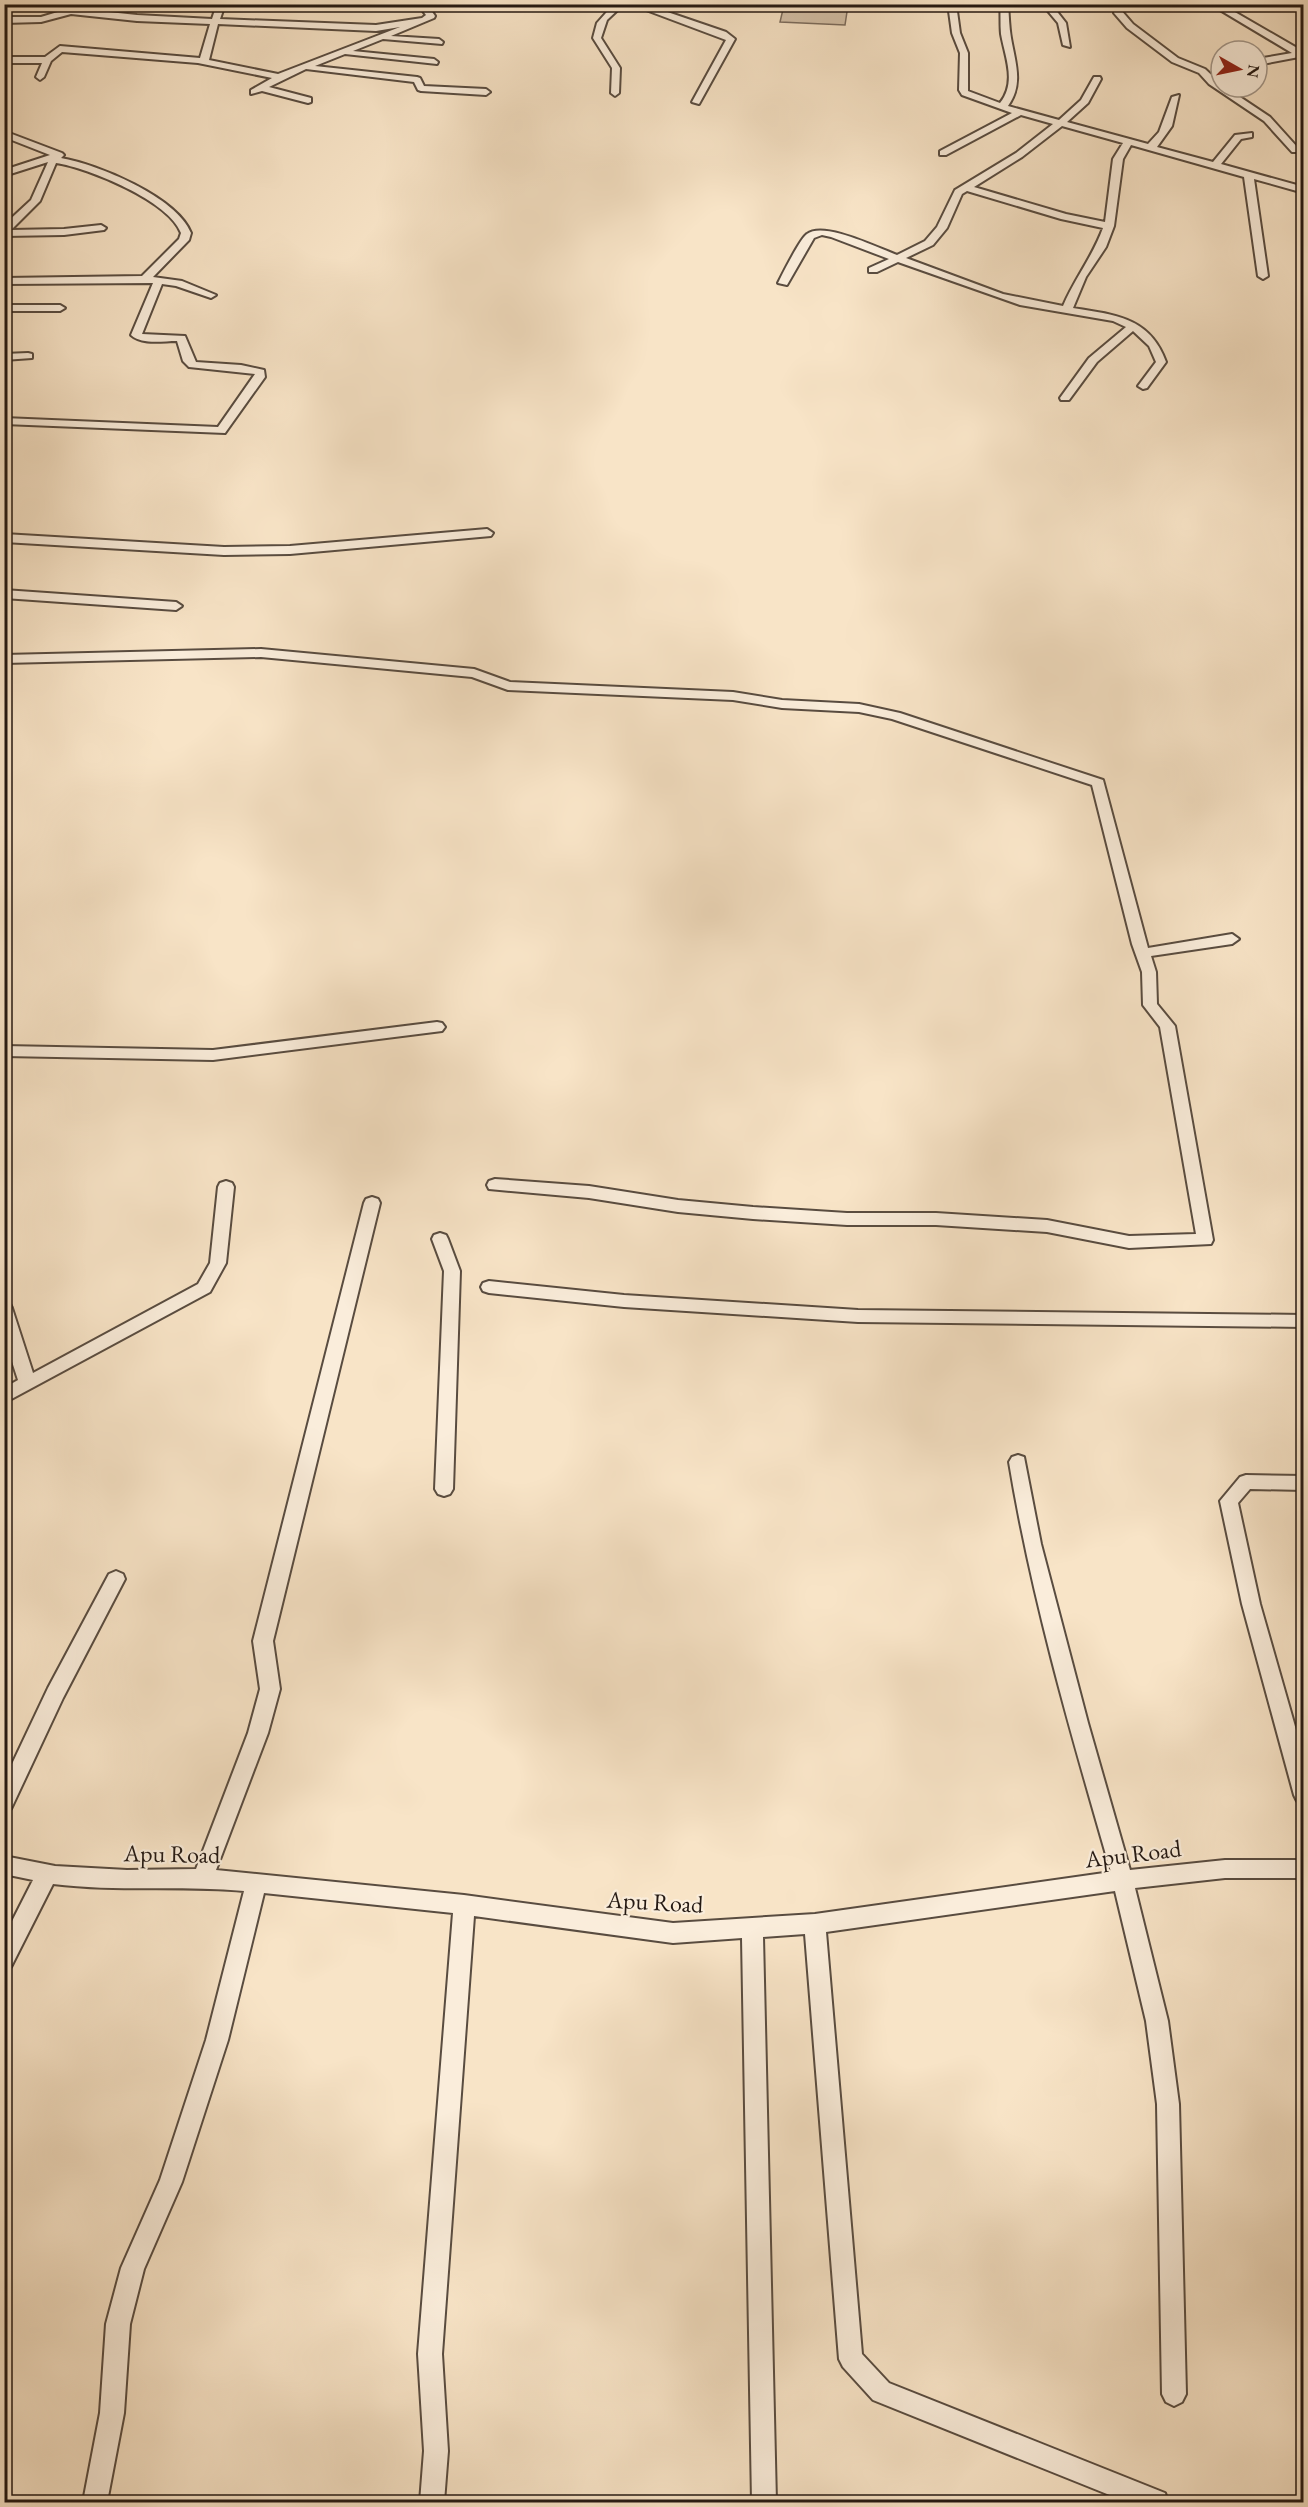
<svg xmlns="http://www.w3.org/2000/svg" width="1308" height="2507" font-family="'EB Garamond',serif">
	<rect width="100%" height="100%" fill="#f8e4c7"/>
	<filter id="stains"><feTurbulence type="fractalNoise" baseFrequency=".00333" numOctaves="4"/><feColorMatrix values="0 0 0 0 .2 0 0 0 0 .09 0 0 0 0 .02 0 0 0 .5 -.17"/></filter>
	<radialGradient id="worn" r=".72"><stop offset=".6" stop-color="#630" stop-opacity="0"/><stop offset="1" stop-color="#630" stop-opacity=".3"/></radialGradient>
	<!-- green -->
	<path fill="#d4c1a8" stroke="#7c6d5e" stroke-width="1.5" d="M784,5H848L845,25L780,22Z"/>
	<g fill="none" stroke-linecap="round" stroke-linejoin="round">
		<!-- minor casing -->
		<g stroke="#594c40" stroke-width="4">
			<g id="minor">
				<path d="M217,4H225L220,19L376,25L422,18L426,15L419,6L429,4L428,6L435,16L434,18L391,36L439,39L443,42L442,44L383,39L353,51L434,59L438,62L437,64L345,54L315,66L417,77L420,78L424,86L486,89L490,92L486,95L421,91L418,90L414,82L306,69L269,87L311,98V102L308,103L262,91L251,94V90L272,78L198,63L62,52L51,61L44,77L40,80L36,77L42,63H4V57H45L60,46L200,58L210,24L137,21L71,14L41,22L4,23V17H41L71,8L137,15L212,19ZM218,24L376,31L400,27L278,74L209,60Z"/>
				<path d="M614,4H624L607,20L601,38L620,68L619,93L615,96L611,93L612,68L593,38L597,23Z"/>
				<path d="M630,4H644L726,32L735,39L699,104L692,102L726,40Z"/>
				<path d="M948,4H956L960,33L968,53V91L1000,103C1017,82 1005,57 1001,34C1000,24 1001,14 1000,4H1008C1009,16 1009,27 1011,38C1015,62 1024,84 1008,106L1059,120L1081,100L1094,77H1100L1101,79L1088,103L1067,122L1148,144L1159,132L1172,97L1179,95L1172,126L1157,147L1213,162L1235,135L1252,133V137L1241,139L1221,164L1304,187V193L1254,179L1268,276L1263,279L1258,276L1244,177L1131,145L1123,159L1114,226L1106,247L1086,277L1073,308C1115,315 1150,317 1166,362L1147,388L1143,389L1138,386L1156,362L1149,346L1133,331L1097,362L1069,400H1061L1060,398L1089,358L1126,327L1113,321L1020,305L898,262L877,272H869V268L889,259L831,237L822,235L814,238L787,285L778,283C783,273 800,239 807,234C824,221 878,248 897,255L925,241L937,227L955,190L1016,153L1053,124L1021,115L946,155H940V151L1012,113L962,95L959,90L960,53L952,33ZM1062,126L1123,143L1113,159L1105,222L1066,214L974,187L1022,157ZM967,191L1061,219L1103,228C1093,256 1075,278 1063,306L1003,294L906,258L933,245L947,228L962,194Z"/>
				<path d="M1042,4H1051L1066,23L1070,47L1063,45L1058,23Z"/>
				<path d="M1210,4H1221L1304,52V58L1299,57L1257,65V59L1292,53Z"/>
				<path d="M1114,9H1120L1133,24L1178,58L1205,69L1221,84V87H1225L1270,117L1298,148V152H1292L1264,121L1209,84L1199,73L1172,62L1127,28L1114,13Z"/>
				<path d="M4,131L62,153L64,155L61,158C97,164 177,197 191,233L189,240L153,277L182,281L216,295L211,298L176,286L162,284L142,334L185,336L196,362L241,365L264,370L265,377L225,433L4,424V418L218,427L255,374L189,367L183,361L177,341C162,341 142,345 131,335L153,283L4,284V278L142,276L179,239L181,233C169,201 89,168 56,163L40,201L11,230L64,229L101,225L106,228L104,230L64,235L4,236V225L31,200L48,162L4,176V170L50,155L4,137Z"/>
				<path d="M4,305H60L65,308L60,311H4Z"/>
				<path d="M28,353L32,354V358L4,360V354Z"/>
				<path d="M487,529L493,533L491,536L290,554L224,555L4,542V534L224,547L290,546Z"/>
				<path d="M4,590L176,602L182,606L176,610L4,598Z"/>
				<path d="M261,649L474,669L510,682L733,692L782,700L859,704L900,713L1103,780L1148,948L1232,934L1239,939L1232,944L1151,956L1156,972L1157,1004L1175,1026L1213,1240L1211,1244L1129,1248L1047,1232L936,1225H847L753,1219L678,1212L589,1198L489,1189L487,1185L489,1181L495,1179L589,1186L678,1200L753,1207L847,1213H936L1047,1220L1129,1236L1196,1234L1160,1027L1143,1005L1142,972L1132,944L1092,785L892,719L859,712L782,708L733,700L508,690L472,677L261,657L4,663V655Z"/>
				<path d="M437,1022L442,1023L445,1027L442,1031L213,1060L4,1056V1046L213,1050Z"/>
				<path d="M226,1181L232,1183L234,1187L226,1263L210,1292L4,1403V1388L18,1380L4,1337V1302L10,1304L12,1308L33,1373L198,1284L210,1263L218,1187L220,1183Z"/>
				<path d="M372,1197L378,1199L380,1203L273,1641L280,1689L268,1733L216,1870L464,1895L673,1923L815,1914L1111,1872C1072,1737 1032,1601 1009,1462L1012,1457L1018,1455L1024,1457L1041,1544L1088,1723L1130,1870L1225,1860H1304V1878H1225L1135,1888L1168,2021L1179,2104L1186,2394L1182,2402L1174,2406L1166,2402L1162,2394L1157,2104L1146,2021L1115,1891L826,1932L862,2354L889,2383L1165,2493L1168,2502H1127L873,2400L843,2367L839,2359L805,1934L763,1937L776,2502H752L742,1938L673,1943L474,1916L442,2354L448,2451L444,2502H420L424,2451L418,2354L453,1913L264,1893L228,2040L182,2182L144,2269L130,2324L124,2413L107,2502H83L100,2413L106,2324L121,2268L160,2180L206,2040L244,1891C180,1885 116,1892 53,1884L11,1967L4,1970V1937L33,1880L4,1874V1856L55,1866L127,1870L196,1869L248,1733L260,1689L253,1641L364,1203L366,1199Z"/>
				<path d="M440,1233L446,1235L448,1239L460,1271L453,1489L450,1494L444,1496L438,1494L435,1489L444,1271L432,1239L434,1235Z"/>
				<path d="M489,1281L624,1295L858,1310L1304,1315V1327L858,1322L624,1307L489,1293L483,1291L481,1287L483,1283Z"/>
				<path d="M1246,1475L1304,1476V1490L1250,1489L1238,1503L1260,1604L1304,1758V1804L1297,1801L1294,1795L1242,1604L1220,1501L1240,1477Z"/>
				<path d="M116,1571L123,1574L125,1579L63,1698L11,1809L4,1812V1781L48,1688L109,1574Z"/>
			</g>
		</g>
		<!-- minor -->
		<use href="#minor" fill="#faeddb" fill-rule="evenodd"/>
	</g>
	<g text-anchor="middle" stroke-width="4.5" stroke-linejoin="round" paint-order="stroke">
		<!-- near-street labels -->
		<g font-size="24" fill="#241913" stroke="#faeddb">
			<text transform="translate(172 1854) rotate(1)" y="8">Apu Road</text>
			<text transform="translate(1133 1854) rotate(-7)" y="8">Apu Road</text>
			<text transform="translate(655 1902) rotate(3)" y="8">Apu Road</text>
		</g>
	</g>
	<!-- margin -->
	<rect width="1308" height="2507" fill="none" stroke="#f8e4c7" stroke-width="24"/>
	<rect x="6" y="6" width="1296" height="2495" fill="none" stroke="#241913" stroke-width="3"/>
	<rect x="12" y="12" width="1284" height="2483" fill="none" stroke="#241913" stroke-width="1.5"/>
	<!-- north arrow -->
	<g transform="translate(1239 69) rotate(99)"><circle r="28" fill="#faeddb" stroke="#a4988b" stroke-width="1.5"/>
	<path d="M0-4.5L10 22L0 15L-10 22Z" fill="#8f2418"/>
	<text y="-9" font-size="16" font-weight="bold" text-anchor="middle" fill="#241913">N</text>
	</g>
	<rect width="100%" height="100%" filter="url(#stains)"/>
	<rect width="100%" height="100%" fill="url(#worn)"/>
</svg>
